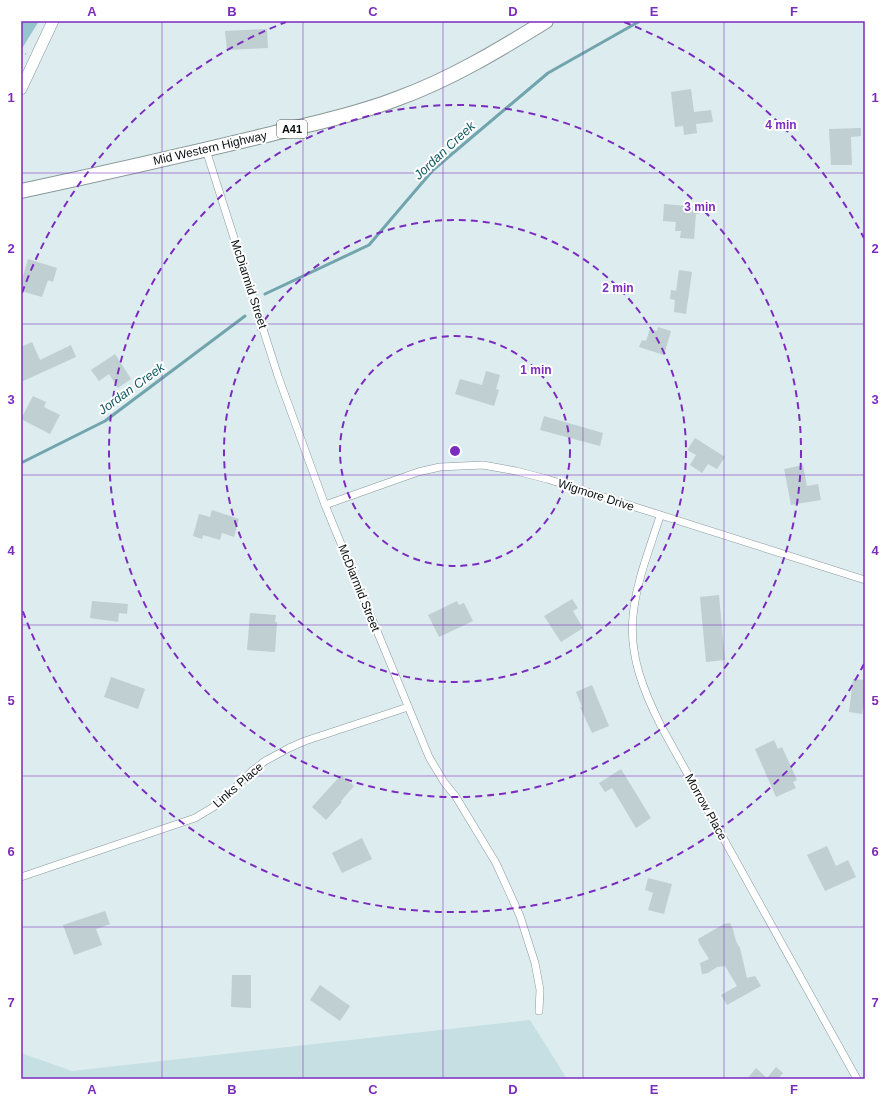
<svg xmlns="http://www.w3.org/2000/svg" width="886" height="1100" font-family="Helvetica,sans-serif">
	<rect width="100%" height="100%" fill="#dcecef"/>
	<!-- built -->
	<path fill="#c6dfe3" d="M530,1020L567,1079H21V1053L72,1071Z"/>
	<!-- green -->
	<path fill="#95c4cc" d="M21,21H39L21,50Z"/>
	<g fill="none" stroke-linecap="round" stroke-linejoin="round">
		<!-- stream -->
		<g stroke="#71a4ad" stroke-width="3">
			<path d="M265,294L369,245L433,170L548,73L640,21"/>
			<path d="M21,463L105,421L245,316"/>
		</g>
	</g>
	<!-- building -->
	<g fill="#bfcfd2">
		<path d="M267,29L268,48L227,50L225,31Z"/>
		<path d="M691,89L694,112L711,110L713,122L696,124L697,133L684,135L683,126L675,127L671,92Z"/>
		<path d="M861,128V136L851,137L852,165H831L829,129Z"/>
		<path d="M664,204L700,207L699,214H696L694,239L680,238L681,231H675L676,222L663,221Z"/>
		<path d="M28,259L57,268L53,282L48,280L42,297L21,291V283Z"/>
		<path d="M679,270L692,272L686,314L674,312L675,300L670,299L671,290L676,291Z"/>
		<path d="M658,327L671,331L664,355L639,347L642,340L646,341L650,329L657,331Z"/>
		<path d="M32,342L40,360L71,345L76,357L21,382V347Z"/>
		<path d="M115,354L131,379L118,388L109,374L99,381L91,370Z"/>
		<path d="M486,371L500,375L496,389L499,390L494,406L455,394L460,379L482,385Z"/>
		<path d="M33,396L46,402L44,407L60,415L50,434L21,419Z"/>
		<path d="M544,416L603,433L600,446L540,430Z"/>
		<path d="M695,438L725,457L717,469L708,464L702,473L690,465L696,455L687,450Z"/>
		<path d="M803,465L807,486L818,484L821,500L791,505L784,469Z"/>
		<path d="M212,510L239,519L234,537L222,533L220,540L203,535L202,539L193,536L199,514L210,517Z"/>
		<path d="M719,595L725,660L706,662L700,597Z"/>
		<path d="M572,599L578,608L573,611L583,628L561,642L544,616Z"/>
		<path d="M92,601L128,604L127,614L119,613L118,622L90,618Z"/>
		<path d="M457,601L459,605L464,603L473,621L439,637L428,615Z"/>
		<path d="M250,613L276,615L275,622H277L275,652L247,650Z"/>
		<path d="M111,677L145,689L138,709L104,697Z"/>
		<path d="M853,679L865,680V699L862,714L849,712Z"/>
		<path d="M592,685L609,726L592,733L580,707H582L576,692Z"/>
		<path d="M774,740L778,749L782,747L797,780L793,782L796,788L776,797L755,749Z"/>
		<path d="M621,769L651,818L636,828L612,788L605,792L599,783Z"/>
		<path d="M341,775L354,786L341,801L342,802L326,820L312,807Z"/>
		<path d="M362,838L372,859L342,873L332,853Z"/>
		<path d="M827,846L836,866L848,860L856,877L825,891L807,855Z"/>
		<path d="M648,878L672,884L664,914L648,910L653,893L645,890Z"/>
		<path d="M105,911L110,924L96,929L102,945L74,955L63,925Z"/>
		<path d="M730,923L733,929L736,941L740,948L747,978L755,976L761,986L727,1005L721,995L737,986L725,966L717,967L708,973L702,974L700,963L709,959L699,943L698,939L724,924Z"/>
		<path d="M232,975H251V1008L231,1007Z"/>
		<path d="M320,985L350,1006L340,1021L310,1000Z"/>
		<path d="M776,1067L783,1073L778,1079H747L756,1068L767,1078Z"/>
	</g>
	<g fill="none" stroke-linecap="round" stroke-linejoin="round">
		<!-- street casing -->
		<g stroke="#89989a" stroke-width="8">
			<g id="street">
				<path d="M206,150L278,376L325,505L429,757L444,782L456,797L496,863L520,916L535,963L540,990L539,1011"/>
				<path d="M325,505L418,472L440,467L483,465L516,471L547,479L865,580"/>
				<path d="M660,516C650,548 636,582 633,616C629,656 644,692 661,726L857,1079"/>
				<path d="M21,877L195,818L220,803L252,771L265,761L289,748L305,741L408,707"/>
			</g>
		</g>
		<!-- secondary casing -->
		<g stroke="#89989a" stroke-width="12">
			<path id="secondary" d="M21,89L53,21"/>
		</g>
		<!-- highway casing -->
		<g stroke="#89989a" stroke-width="16">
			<path id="highway" d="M21,191C105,173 188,154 271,134C314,123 358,114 399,98C451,79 499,50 546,21"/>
		</g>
		<!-- path -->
		<path stroke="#98a5a7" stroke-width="1.5" stroke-dasharray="2 3" stroke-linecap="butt" d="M21,51L26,54"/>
		<!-- street -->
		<use href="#street" stroke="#fff" stroke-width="7"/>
		<!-- secondary -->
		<use href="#secondary" stroke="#fff" stroke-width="11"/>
		<!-- highway -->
		<use href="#highway" stroke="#fff" stroke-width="14"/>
	</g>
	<!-- grid -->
	<path fill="none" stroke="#7b2cbf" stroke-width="1" stroke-opacity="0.55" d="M162,21V1079M303,21V1079M443,21V1079M583,21V1079M724,21V1079M21,173H865M21,324H865M21,475H865M21,625H865M21,776H865M21,927H865"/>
	<!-- distance rings -->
	<g fill="none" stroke="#7b2cbf" stroke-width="2" stroke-dasharray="7 5">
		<circle cx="455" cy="451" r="115"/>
		<circle cx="455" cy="451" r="231"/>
		<circle cx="455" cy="451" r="346"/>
		<path d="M864 664A461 461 0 0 1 22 609M22 293A461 461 0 0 1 286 22M624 22A461 461 0 0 1 864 238"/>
	</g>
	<g text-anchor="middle" stroke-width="4" stroke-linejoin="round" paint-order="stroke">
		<!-- shield labels -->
		<rect fill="#fff" stroke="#535757" stroke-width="1" x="277" y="120" width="30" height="18" rx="3"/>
		<g font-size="11" font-weight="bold" fill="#090f0f">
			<text x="292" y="133">A41</text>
		</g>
		<!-- street labels -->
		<g font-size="12" fill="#090f0f" stroke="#fff">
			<text transform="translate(210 148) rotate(-13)" y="4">Mid Western Highway</text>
			<text transform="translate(249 284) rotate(72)" y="4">McDiarmid Street</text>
			<text transform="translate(596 495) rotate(18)" y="4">Wigmore Drive</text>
			<text transform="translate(359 588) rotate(68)" y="4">McDiarmid Street</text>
			<text transform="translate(238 785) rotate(-41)" y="4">Links Place</text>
			<text transform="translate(706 807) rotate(61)" y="4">Morrow Place</text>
		</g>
		<!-- water labels -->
		<g font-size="13" font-style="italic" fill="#115a64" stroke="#fff">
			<text transform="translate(444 150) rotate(-43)" y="5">Jordan Creek</text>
			<text transform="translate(131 388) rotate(-36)" y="5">Jordan Creek</text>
		</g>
	</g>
	<circle cx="455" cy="451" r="6" fill="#7b2cbf" stroke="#fff" stroke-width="2"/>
	<g font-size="12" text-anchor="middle" font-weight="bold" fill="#7b2cbf" stroke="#fff" stroke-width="4" stroke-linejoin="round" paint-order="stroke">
		<text x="781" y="129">4 min</text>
		<text x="700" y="211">3 min</text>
		<text x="618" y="292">2 min</text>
		<text x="536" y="374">1 min</text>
	</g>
	<!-- border -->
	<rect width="886" height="1100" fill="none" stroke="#ffffff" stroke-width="44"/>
	<rect x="22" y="22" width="842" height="1056" fill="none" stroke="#7b2cbf" stroke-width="1.5"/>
	<g font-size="13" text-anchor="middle" font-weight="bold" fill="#7b2cbf">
		<text x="92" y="16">A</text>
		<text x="232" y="16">B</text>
		<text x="373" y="16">C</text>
		<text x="513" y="16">D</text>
		<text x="654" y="16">E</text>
		<text x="794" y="16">F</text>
		<text x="11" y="102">1</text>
		<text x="875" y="102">1</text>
		<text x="11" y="253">2</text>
		<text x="875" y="253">2</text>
		<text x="11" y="404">3</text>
		<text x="875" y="404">3</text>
		<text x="11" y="555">4</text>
		<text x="875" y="555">4</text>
		<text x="11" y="705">5</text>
		<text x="875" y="705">5</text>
		<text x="11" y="856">6</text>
		<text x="875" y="856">6</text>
		<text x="11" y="1007">7</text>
		<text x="875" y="1007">7</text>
		<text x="92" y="1094">A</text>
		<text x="232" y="1094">B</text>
		<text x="373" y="1094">C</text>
		<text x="513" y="1094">D</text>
		<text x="654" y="1094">E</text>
		<text x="794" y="1094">F</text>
	</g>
</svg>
